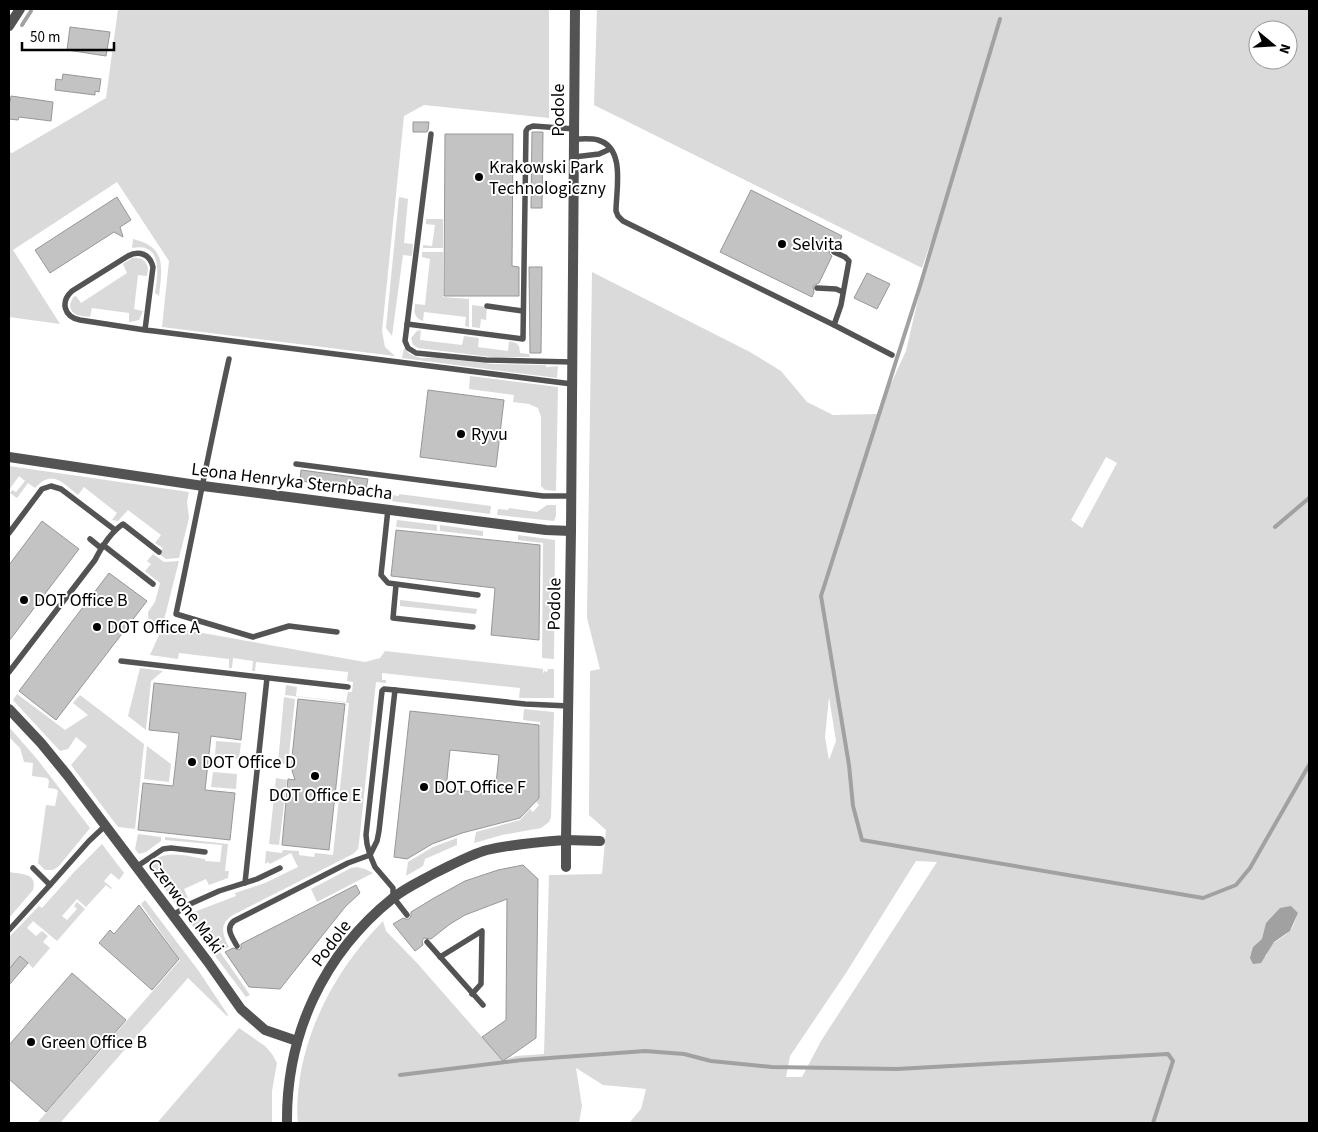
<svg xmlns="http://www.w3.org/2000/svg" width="1318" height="1132" font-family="'Source Sans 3',sans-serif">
	<rect width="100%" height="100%" fill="#fff"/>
	<!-- green -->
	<g fill="#dadada" fill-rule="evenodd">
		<path d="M118,9H549V118L424,105L404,116L382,331L385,347L395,356L162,327L169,261L117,182L13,250L60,324L9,317V152L12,153L106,98Z"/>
		<path d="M597,9H1309V1123H629L641,1109L646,1089L603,1085L576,1068L582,1106L579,1123H298C296,1108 298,1093 300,1077C310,1017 341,964 383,921L386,931L417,963L503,1061L516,1056L544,1054L549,875L602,874L606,830L589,815L590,671L600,669L587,618L592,272L750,352L781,371L807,402L833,415L877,414L906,351L932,239L922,268L594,105ZM1258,30H1288V60H1258ZM1106,457L1117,463L1082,528L1071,520ZM829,697L836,741L829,760L825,737ZM916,861L937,862L821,1041L802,1077H786L790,1056L846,973ZM1298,912C1296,918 1294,926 1290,931C1280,941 1270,940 1266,957L1253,947Z"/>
		<path d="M399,197L408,199L404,243L413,244L412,256L403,255L392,336L386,328Z"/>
		<path d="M426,219H443V248H423V245L432,246L435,225L426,224Z"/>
		<path d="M133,239C167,247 162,267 159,296L155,293C158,274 163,242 132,248Z"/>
		<path d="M422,252H443V297L469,299V327L465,326L466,317L424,312L423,321C414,318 414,312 415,304L425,305L430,259L422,257Z"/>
		<path d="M132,258C140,257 146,260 148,268L147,276L138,275L134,309L143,311L139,320L129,322V313L92,308L90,317C81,316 71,316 70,305L73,297L76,296L81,303L127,273L123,264Z"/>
		<path d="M472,305L487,307L486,320L481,319L480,328L472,327Z"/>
		<path d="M421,330L420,340L462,345L464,336L479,338L478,347L508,351L509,341L516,343L519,346L520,353L529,354L530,357H491L418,348L413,345L411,338L417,331Z"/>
		<path d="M404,348L411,355L421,358H438L494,364L546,365V367L558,366L557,378L402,358Z"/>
		<path d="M470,376L558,387L556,491L545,490L541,486V417L538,408L529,404L513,402L514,395L469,389Z"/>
		<path d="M9,466L189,492L187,502L189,518L179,558L166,559L159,554L163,548L155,543L161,535L128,510L118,521L112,520L117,513L84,487L78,495C62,482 52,469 35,488L28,483L17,498L10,493L12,490L16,492L25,481L19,476L9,490Z"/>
		<path d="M399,494L491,506L490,514L391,501L392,495L399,496Z"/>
		<path d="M547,505H556V516L554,521L497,515L498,509L508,510L509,508L537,512Z"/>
		<path d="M397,520L437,525V531L396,527Z"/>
		<path d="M440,525L483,531V536L440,531Z"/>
		<path d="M518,535L555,540L554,659L542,658L543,543L518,540Z"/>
		<path d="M153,554L164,562L179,561L163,624L149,631L148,612L155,602L160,583L145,571L151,564L147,561Z"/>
		<path d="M400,600L477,609L476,614L400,606Z"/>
		<path d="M163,626L365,662L380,658L385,651L528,667L543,669V674L544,671L547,672L548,669H554V698H519L520,688L382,673V680H386V683L376,682L359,843L358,849L353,854L233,915C219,924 222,934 229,947L220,952L250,995L246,997L188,920L190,915L194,912L236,896L235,893L265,883L298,867L291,853L270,864L268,862L265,864L266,851L282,853L283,850L299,851V855L314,857L315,853L333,855L349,703L285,695L286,685L297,687L296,696L346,702L348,692H352L353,682L347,681L348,672L256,662L255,671H252L253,661L233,658L232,668H229V659L179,653L178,659L150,655Z"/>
		<path d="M140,668L163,671L151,681L146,730L128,716Z"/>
		<path d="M17,694L65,730L88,715L73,703L80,695L144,744L135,829L118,827L71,765L87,746L76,737L68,749L60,751L13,700Z"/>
		<path d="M284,697L295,699L288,764L278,763Z"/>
		<path d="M524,709L554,712L551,817L549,822L541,828L502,835L474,843L476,832L520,820L530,809L533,812L539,805L536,802L539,798L540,722L523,720Z"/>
		<path d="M9,727L37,759L90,828L59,866L53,870H45L38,863L46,805L55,806L58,791L56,789L48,788L49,781L47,778L32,776L33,763L24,762L20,748L9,737Z"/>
		<path d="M216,741L241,743L239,759L215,756Z"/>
		<path d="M147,746L171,764L169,782L144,779Z"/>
		<path d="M213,772L237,774L236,789L211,787Z"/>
		<path d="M276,778L287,780L279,845L269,844Z"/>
		<path d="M138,834L161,837V841L146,852L139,854L135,849Z"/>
		<path d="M165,837L228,844L225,871H229L228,878L209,885L206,879L184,889L188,898L175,903L149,868C158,847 187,856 205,859V861L220,862L222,845L165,840Z"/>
		<path d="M457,838V845L425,859L423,866L406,876L408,862L433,847Z"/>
		<path d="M102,844L124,873L119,880L111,873L104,881L112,888L111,889L106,885L86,907L77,899L62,916L67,920L77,909L74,906L77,902L85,909L57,941L33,921L27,928L36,936L42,931L48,936L43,942L50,948L33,968L20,956L9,969V937L39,906L42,908L75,871Z"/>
		<path d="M357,867L365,869L373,873L317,902L311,889L351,868Z"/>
		<path d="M9,872C21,874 38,873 33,890L9,918Z"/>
		<path d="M145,900L198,970L228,1015L227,1016L188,978L60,1123H37L180,960L141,904Z"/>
		<path d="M239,1028L265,1046L272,1054L277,1063L272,1091V1123H157Z"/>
	</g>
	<!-- water -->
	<path fill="#a1a1a1" d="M1291,906L1298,913L1290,931L1274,942L1261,963L1253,964L1250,958L1253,947L1262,939L1266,923L1280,908Z"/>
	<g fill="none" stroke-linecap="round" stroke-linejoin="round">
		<!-- stream -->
		<g stroke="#a1a1a1" stroke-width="4">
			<path d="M1000,19L920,286L821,596L849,765L853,806L862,840L1203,898L1236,885L1250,868L1309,765"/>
			<path d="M22,25L31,11"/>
			<path d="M1275,527L1309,498"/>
			<path d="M400,1075L522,1060L645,1051L684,1054L711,1061L772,1067L897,1069L1168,1054L1173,1061L1153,1123"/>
		</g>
	</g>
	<!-- building -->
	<g fill="#c3c3c3" stroke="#979797" fill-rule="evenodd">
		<path d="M70,27L110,32L106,56L67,50Z"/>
		<path d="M63,74L101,79L99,92L95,91V95L55,90L56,79L62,80Z"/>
		<path d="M11,96L53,102L51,121L19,117L18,120L9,119V102H10Z"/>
		<path d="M413,122H429L428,130L427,132H413Z"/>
		<path d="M532,132H543L542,208H531Z"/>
		<path d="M445,134H513L512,266L519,267V296H444Z"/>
		<path d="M751,190L842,236L836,248L833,247L830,250L829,253L832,256L819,283L813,286L814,292L812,297L720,252Z"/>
		<path d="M117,197L131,220L120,227L123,237L114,232L50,273L35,250Z"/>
		<path d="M529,267H542L541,353H530Z"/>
		<path d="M867,273L890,284L877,309L854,298Z"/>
		<path d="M428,390L504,400L496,467L420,457Z"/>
		<path d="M301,470L368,479L366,489L300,481Z"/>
		<path d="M42,521L79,549L9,641V565Z"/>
		<path d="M396,530L540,545L539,640L491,635L495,588L391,576Z"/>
		<path d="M109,573L147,601L56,720L19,691Z"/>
		<path d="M154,683L246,693L241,740L211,736L205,790L235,793L230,840L138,830L143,783L173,786L176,760L179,733L149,730Z"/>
		<path d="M298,699L345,704L329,850L282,845L288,779L295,780L291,767Z"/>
		<path d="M410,711L539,725V798L520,818L462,833L432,844L407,859L394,857ZM450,750L499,755L495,794L446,789Z"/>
		<path d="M523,865L538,879L536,1038L503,1061L482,1037L506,1020L507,899L465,915L450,924L431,939L424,938L422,941L423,945L415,951L393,924L403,918L406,919H409L411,916V912L434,898L465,881L498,870Z"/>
		<path d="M356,885L360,893L345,907L280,989L249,987L225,952L233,948L239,950L241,948V944Z"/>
		<path d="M139,905L179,959L152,990L99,943L110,930L114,934Z"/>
		<path d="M20,956L28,963L9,985V969Z"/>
		<path d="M72,973L126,1020L46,1112L9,1079V1045Z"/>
	</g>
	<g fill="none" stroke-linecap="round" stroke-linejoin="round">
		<!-- lane -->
		<g stroke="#535353" stroke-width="5.5">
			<path d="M431,134L405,341L408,348L416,353L486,360L572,362"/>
			<path d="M575,139C582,139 591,138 598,140C626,148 616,190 616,211L618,216L623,221L834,325L892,355"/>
			<path d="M574,157L599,154L610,149"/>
			<path d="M817,288L836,289L843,292"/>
			<path d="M487,306L523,311"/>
			<path d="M407,324L523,339L526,131L528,128L533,126L575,129"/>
			<path d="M834,325L841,305L849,261L845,257L834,252"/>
			<path d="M145,330L153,267C150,254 139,250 128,256L72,291C60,302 64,317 80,320L145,330L154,331L572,384"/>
			<path d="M229,359C210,444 194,529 176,614L253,637L289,626L337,632"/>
			<path d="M296,464L543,496H571"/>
			<path d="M388,509L381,575L388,583L478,595"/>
			<path d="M9,533L42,489L51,486L61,489L115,530"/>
			<path d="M90,539L101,548"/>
			<path d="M103,545L153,584"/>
			<path d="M396,585L393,618L473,627"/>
			<path d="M121,661L348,687"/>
			<path d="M9,672L95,560C102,546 110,533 123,524L159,552"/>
			<path d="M370,855L377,841L379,831L395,690L525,704L569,706"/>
			<path d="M370,855L367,844L366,835L382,691L384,689L395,690"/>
			<path d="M136,867L163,849L171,848L205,852"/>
			<path d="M245,883L267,678"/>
			<path d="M50,885L89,841L105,826"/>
			<path d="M173,915L190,904L219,891L257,879L280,868"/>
			<path d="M9,930L50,885L33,868"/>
			<path d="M427,942L483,1005"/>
			<path d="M237,946C232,937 225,928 234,921L348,863L370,855L375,867L393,888V897L407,915"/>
			<path d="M440,957L482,931L481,984L472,994"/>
		</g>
		<!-- street -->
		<g stroke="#535353" stroke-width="10">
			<path d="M9,26L20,9"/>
			<path d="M9,457L203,486L546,530L571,531"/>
			<path d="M9,709L41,743L68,776L208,962L241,1009L265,1030L297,1041"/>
			<path d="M566,867V840L600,841"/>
			<path d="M287,1123C286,1035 323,954 393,898C405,888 421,881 435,873C452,865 469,855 487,850C513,844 539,842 566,840L571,531L575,9"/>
		</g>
	</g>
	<!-- markers -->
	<g fill="#000" stroke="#fff" stroke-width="2">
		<circle cx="479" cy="177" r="5"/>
		<circle cx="782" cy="244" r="5"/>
		<circle cx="461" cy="434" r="5"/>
		<circle cx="24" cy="600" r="5"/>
		<circle cx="97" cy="627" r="5"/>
		<circle cx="192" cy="762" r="5"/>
		<circle cx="315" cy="776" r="5"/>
		<circle cx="424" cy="787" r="5"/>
		<circle cx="31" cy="1042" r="5"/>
	</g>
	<g text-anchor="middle" stroke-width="4" stroke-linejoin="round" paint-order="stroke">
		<!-- street labels -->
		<g font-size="18" fill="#000" stroke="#fff">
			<text transform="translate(558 110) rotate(-90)" y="6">Podole</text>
			<text transform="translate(292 481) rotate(7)" y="6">Leona Henryka Sternbacha</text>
			<text transform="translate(554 604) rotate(-89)" y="6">Podole</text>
			<text transform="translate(186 906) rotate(53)" y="6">Czerwone Maki</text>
			<text transform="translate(331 943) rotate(-53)" y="6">Podole</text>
		</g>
		<!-- poi labels -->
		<g font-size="18" fill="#000" stroke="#fff" text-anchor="start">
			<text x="489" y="173">Krakowski Park<tspan x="489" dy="21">Technologiczny</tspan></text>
			<text x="792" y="250">Selvita</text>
			<text x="471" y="440">Ryvu</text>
			<text x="34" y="606">DOT Office B</text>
			<text x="107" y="633">DOT Office A</text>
			<text x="202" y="768">DOT Office D</text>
			<text x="434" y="793">DOT Office F</text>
			<text x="315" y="801" text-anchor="middle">DOT Office E</text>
			<text x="41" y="1048">Green Office B</text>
		</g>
	</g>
	<!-- border -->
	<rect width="1318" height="1132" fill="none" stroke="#000000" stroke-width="20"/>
	<!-- north arrow -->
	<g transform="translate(1273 45) rotate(108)"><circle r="24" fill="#ffffff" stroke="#999999"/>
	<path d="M0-4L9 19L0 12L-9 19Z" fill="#000000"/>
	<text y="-8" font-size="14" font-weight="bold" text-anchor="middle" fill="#000000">N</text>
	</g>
	<!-- scale -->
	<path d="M22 42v8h92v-8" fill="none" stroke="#000000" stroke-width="2.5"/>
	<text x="30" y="42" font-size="15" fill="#000000" stroke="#ffffff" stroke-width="4" paint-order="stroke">50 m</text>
</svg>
